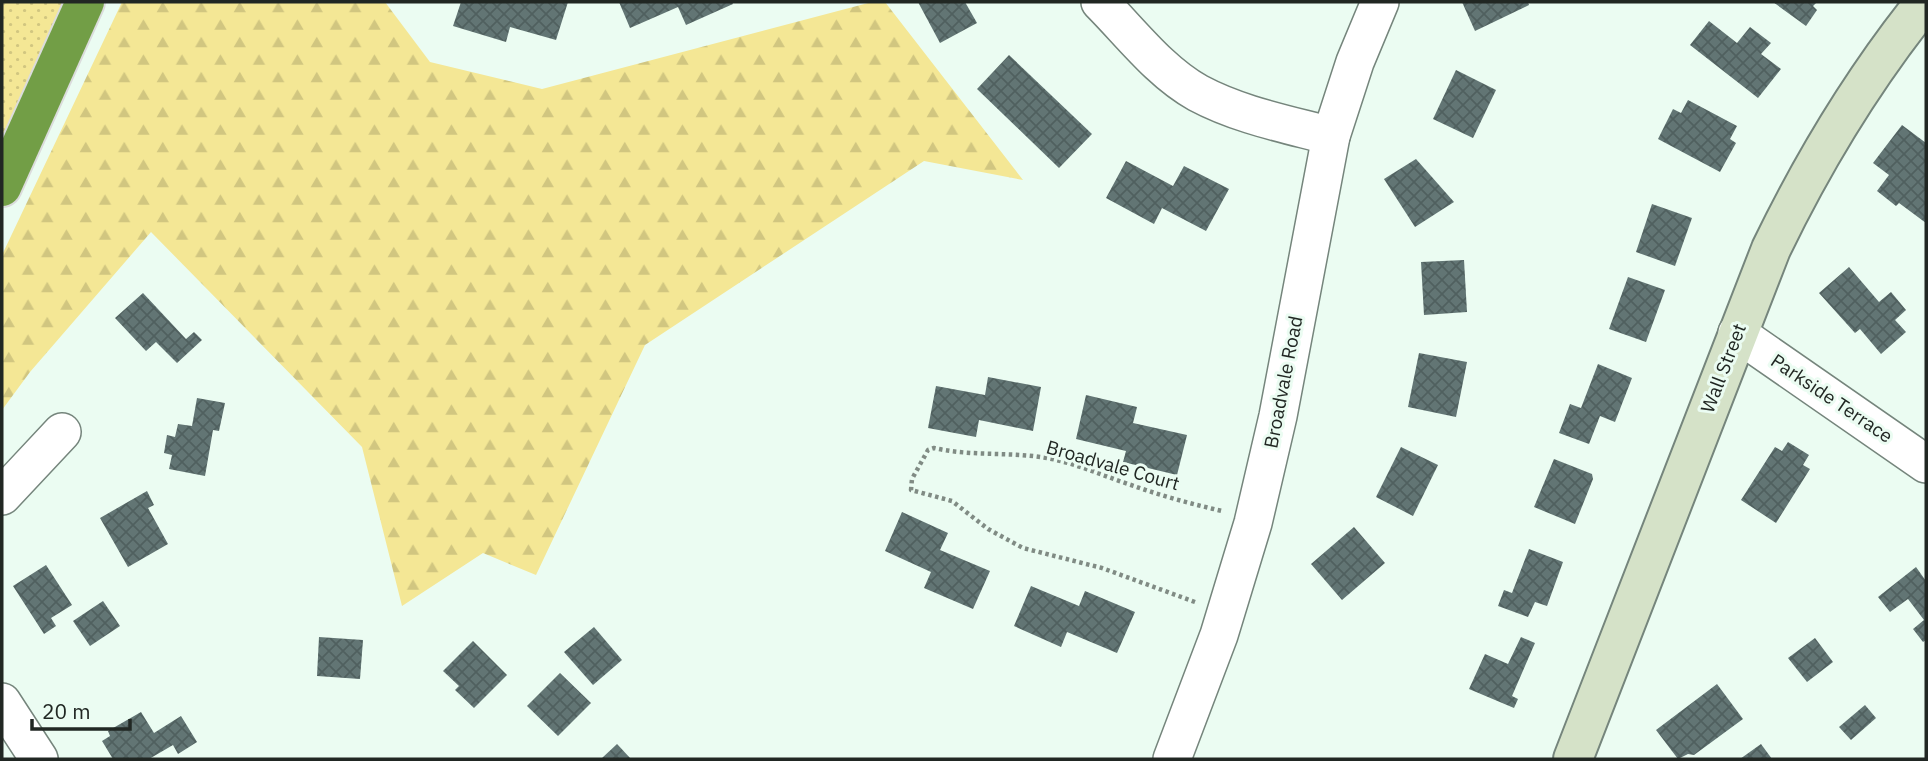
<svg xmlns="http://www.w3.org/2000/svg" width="1928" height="761" font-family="'IBM Plex Sans',sans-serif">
	<defs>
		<pattern id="grass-dots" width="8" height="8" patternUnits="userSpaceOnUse" patternTransform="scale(1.75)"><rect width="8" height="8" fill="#f4e795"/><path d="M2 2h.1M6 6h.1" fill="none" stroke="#d1c680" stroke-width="1.8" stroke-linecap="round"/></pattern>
		<pattern id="forest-firs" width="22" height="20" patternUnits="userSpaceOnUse" patternTransform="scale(1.75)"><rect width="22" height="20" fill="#f4e795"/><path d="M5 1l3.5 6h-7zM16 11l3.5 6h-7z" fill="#d1c680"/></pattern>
		<pattern id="building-cross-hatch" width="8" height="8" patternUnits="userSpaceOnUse" patternTransform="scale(1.75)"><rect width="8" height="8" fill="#627574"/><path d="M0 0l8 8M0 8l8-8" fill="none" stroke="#50605f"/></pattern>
	</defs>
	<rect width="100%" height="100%" fill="#ebfcf2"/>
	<!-- grass -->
	<path fill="url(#grass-dots)" d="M2,2H63L2,141Z"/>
	<!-- forest -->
	<path fill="url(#forest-firs)" d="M122,2H385L430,62L542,89L872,2H885L1023,180L924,161L645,345L536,575L483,553L402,606L362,447L151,232L30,372L2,410V255Z"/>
	<!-- building -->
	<g fill="url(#building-cross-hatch)">
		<path d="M461,2H568L556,40L510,27L506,42L453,26Z"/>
		<path d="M619,2H732L733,4L686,25L678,7L630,28Z"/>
		<path d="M918,2H965L977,23L940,43Z"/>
		<path d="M1462,2H1528L1529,5L1475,31Z"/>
		<path d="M1773,2H1817L1813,6L1817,10L1806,26Z"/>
		<path d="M1709,21L1737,43L1750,27L1771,43L1761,54L1781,69L1758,98L1690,45Z"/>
		<path d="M1009,55L1092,134L1059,168L977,89Z"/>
		<path d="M1456,70L1496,90L1473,138L1433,119Z"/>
		<path d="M1688,100L1737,126L1730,139L1736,143L1720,172L1658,139L1673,109L1681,113Z"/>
		<path d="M1902,125L1926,143V223L1899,203L1896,206L1877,191L1889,175L1873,163Z"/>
		<path d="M1416,159L1454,202L1415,227L1384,179Z"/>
		<path d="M1126,161L1173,186L1184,166L1229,189L1206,231L1162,208L1154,224L1106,198Z"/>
		<path d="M1652,204L1692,218L1675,266L1636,252Z"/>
		<path d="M1464,260L1467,312L1424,315L1421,262Z"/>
		<path d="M1849,267L1879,302L1891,292L1906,310L1895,320L1906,332L1881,354L1860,329L1855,333L1819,293Z"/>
		<path d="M1628,277L1665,290L1646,342L1609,329Z"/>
		<path d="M143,293L186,339L194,332L202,340L177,363L156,342L146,351L115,318Z"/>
		<path d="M1419,353L1467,362L1456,417L1408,407Z"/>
		<path d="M1598,364L1632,378L1615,422L1600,416L1589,444L1559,433L1570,404L1581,408Z"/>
		<path d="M988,377L1041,387L1033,431L979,420L976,437L928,428L936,386L985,395Z"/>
		<path d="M1086,395L1137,407L1133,423L1187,435L1177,475L1123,462L1126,451L1076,439Z"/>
		<path d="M197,398L225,403L219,431L213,430L205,476L169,469L172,455L164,453L167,435L175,437L178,424L192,426Z"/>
		<path d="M1788,442L1809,455L1803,465L1810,469L1776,523L1741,500L1775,447L1782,451Z"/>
		<path d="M1401,447L1438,465L1413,516L1376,497Z"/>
		<path d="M1554,459L1592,474L1593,479L1575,524L1534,507Z"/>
		<path d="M147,491L154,505L148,508L168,544L128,567L100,518Z"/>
		<path d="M902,512L948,533L940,550L990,571L973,609L924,588L931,572L885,551Z"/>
		<path d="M1354,527L1385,563L1342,600L1311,564Z"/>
		<path d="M1529,549L1563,562L1547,606L1535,602L1528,617L1498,606L1504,590L1512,593Z"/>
		<path d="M46,565L72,605L51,618L56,626L44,634L13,586Z"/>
		<path d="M1916,567L1926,581V640L1923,642L1913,629L1924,620L1908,599L1890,612L1878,597Z"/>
		<path d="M1031,586L1079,606L1085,591L1135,612L1117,653L1067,632L1061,647L1014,626Z"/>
		<path d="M103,601L120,626L90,646L73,621Z"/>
		<path d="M594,627L622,660L593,685L564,652Z"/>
		<path d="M319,637L363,640L360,679L317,676Z"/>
		<path d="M1521,637L1535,643L1512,696L1518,699L1514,708L1469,689L1485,654L1508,664Z"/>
		<path d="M1815,638L1833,662L1807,682L1788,658Z"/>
		<path d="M473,641L507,675L474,708L455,690L459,686L443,671Z"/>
		<path d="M560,673L591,703L558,736L527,706Z"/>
		<path d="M1717,684L1743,719L1694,755L1688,754L1678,759L1656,730Z"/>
		<path d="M1865,705L1876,718L1851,740L1839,727Z"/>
		<path d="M141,712L154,733L181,716L197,742L178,754L173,745L149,759H113L102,741L110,736L108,731Z"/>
		<path d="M617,744L631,759H601Z"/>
		<path d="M1761,744L1772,759H1740Z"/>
	</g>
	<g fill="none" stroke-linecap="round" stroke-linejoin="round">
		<!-- street casing -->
		<g stroke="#75857c" stroke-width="40">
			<g id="street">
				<path d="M1100,2C1130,32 1160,72 1198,93C1239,115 1286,124 1331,136"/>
				<path d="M1737,333L1926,464"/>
				<path d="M2,496L62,432"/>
				<path d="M2,702L39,759"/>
				<path d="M1172,759L1219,635L1253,523L1278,416L1331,136L1355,62L1380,2"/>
			</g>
		</g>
		<!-- secondary casing -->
		<g stroke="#75857c" stroke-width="42">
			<path id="secondary" d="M1573,759L1771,249C1814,160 1863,79 1925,2"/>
		</g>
		<!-- highway casing -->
		<g stroke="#dbdcdc" stroke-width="42">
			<path id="highway" d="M2,187L85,2"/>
		</g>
		<!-- path -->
		<path stroke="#808b84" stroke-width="4.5" stroke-dasharray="3.5 3.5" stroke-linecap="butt" d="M1195,602L1102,568L1023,548L988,529L952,501L911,490L912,479L928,450L934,448C973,457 1013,451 1052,459C1080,465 1106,477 1134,486C1162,496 1192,504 1222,511"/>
		<!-- street -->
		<use href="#street" stroke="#fff" stroke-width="37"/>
		<!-- secondary -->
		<use href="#secondary" stroke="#d5e2c8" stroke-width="38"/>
		<!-- highway -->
		<use href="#highway" stroke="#729e46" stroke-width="38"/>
	</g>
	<g text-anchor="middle" stroke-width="6" stroke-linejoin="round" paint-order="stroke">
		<!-- street labels -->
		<g font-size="19" fill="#212723" stroke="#ebfcf2">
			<text transform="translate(1723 368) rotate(-69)" y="7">Wall Street</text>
			<text transform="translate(1283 382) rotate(-79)" y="7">Broadvale Road</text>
			<text transform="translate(1832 398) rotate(34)" y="7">Parkside Terrace</text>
			<text transform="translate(1113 465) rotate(16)" y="7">Broadvale Court</text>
		</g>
	</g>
	<!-- border -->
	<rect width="1928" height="761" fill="none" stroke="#212723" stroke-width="7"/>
	<!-- scale -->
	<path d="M32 719v10h98v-10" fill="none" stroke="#212723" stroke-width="3.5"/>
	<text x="42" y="719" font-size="21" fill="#212723" stroke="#ebfcf2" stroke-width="5" paint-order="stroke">20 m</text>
</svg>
